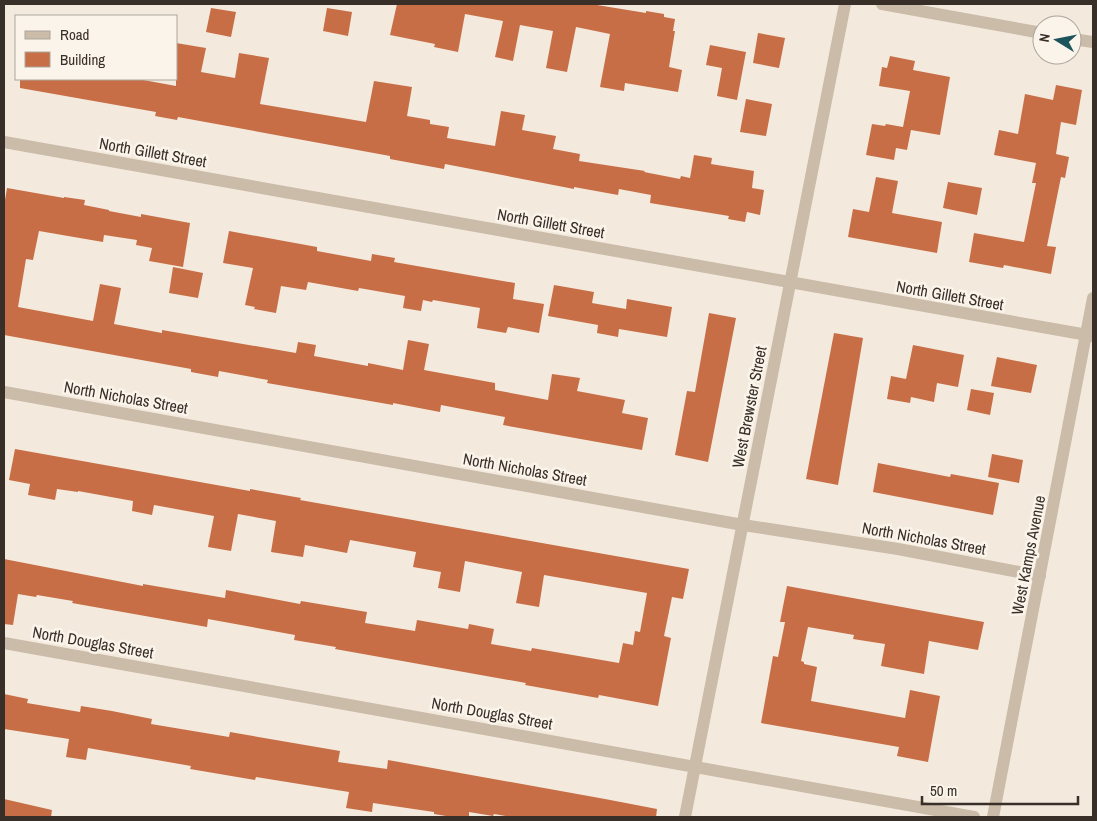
<svg xmlns="http://www.w3.org/2000/svg" width="1097" height="821" font-family="'Archivo Narrow',sans-serif">
	<rect width="100%" height="100%" fill="#f3eadd"/>
	<!-- building -->
	<g fill="#c86e46">
		<path d="M397,4H591L646,13V11L664,14V17L675,19L673,31H675L669,67L682,70L678,92L625,83L624,91L600,87L610,34L576,27L567,72L546,68L553,31L520,25L513,61L495,57L503,21L465,14L458,52L434,47L435,44L390,35Z"/>
		<path d="M211,8L236,12L231,37L206,32Z"/>
		<path d="M327,8L352,12L348,36L323,31Z"/>
		<path d="M758,33L785,38L779,68L753,63Z"/>
		<path d="M176,43L206,48L201,72L235,78L239,53L269,58L260,104L366,122L374,81L412,87L407,116L430,120V124L449,127L447,138L495,146L501,111L525,115L522,130L556,136L553,149L580,154L579,161L645,171L644,172L680,179L681,176L690,178L694,155L712,158L711,164L754,171L752,188L764,190L760,215L747,212L745,222L728,219L729,216L650,203L651,195L619,189L618,195L574,187V189L445,164L444,169L390,159V156L178,117L177,120L155,116L156,112L20,88V79H138L176,86Z"/>
		<path d="M710,45L746,52L737,100L717,96L722,68L706,65Z"/>
		<path d="M890,56L915,61L913,70L950,77L940,135L911,130L907,150L896,148L894,160L866,155L872,124L885,126L886,124L903,127L910,91L879,86L882,67L887,68Z"/>
		<path d="M1056,85L1082,90L1076,125L1061,122L1056,154L1069,157L1065,178L1061,177L1047,246L1056,247L1051,274L1004,265L1003,268L969,262L974,233L1024,242L1036,183H1032L1036,163L994,155L999,130L1018,134L1025,94L1053,100Z"/>
		<path d="M746,99L772,104L766,136L740,132Z"/>
		<path d="M876,177L898,181L892,213L942,222L937,253L848,237L853,209L869,212Z"/>
		<path d="M948,182L982,188L977,215L943,208Z"/>
		<path d="M7,188L64,198V197L85,200L84,205L109,210V211L141,217V214L190,223L183,267L149,261L152,248L136,245L137,240L104,235L103,242L39,231L33,260L26,259L18,307L93,321L100,284L121,288L114,324L162,333V330L296,353L298,342L316,345L314,356L368,366V363L403,370L408,340L429,344L424,370L495,383V390L548,400L552,374L580,378L577,391L625,400L622,413L648,418L642,450L503,425L505,417L467,410L441,405L440,412L393,403V405L267,383L268,380L219,371L218,377L191,372V369L4,335V206Z"/>
		<path d="M229,231L317,247V251L371,261L372,254L395,258L394,262L515,283L513,299L544,304L539,333L508,327L506,333L477,328L480,308L433,300L432,302L423,300L421,311L403,308L405,296L359,288L358,291L308,282L306,290L281,286L276,313L254,309L255,307L245,305L253,268L223,263Z"/>
		<path d="M173,267L203,273L198,298L169,293Z"/>
		<path d="M554,285L594,292L592,303L626,309L627,299L672,307L667,337L619,329L618,337L597,333L598,325L548,316Z"/>
		<path d="M709,313L736,318L708,462L675,455L687,391L695,392Z"/>
		<path d="M834,333L863,338L838,485L806,479Z"/>
		<path d="M913,345L964,355L958,387L937,383L934,402L911,397L910,403L887,399L891,376L906,379Z"/>
		<path d="M997,357L1037,365L1031,393L991,386Z"/>
		<path d="M971,389L994,393L990,415L967,410Z"/>
		<path d="M15,449L250,491V489L301,498L300,500L689,569L683,599L672,597L664,636L671,638L658,706L599,695L598,698L525,685L526,683L335,649L336,647L294,640L295,635L208,619L207,627L72,603L73,601L37,595L36,597L18,594L13,625L4,624V559L143,586V584L225,598L226,590L300,604L301,601L367,612L365,623L415,631L417,620L468,629L469,624L494,629L491,644L531,651L532,648L619,663L623,643L633,645L635,631L640,632L647,593L544,575L539,607L516,603L522,572L465,561L460,592L438,588L441,572L413,567L416,552L350,540L347,553L305,545L303,557L271,552L276,521L238,514L231,551L208,547L214,516L154,505L152,515L132,511L133,501L78,491V492L57,489L55,500L28,495L30,484L9,480Z"/>
		<path d="M992,454L1023,460L1019,483L988,477Z"/>
		<path d="M878,463L950,477L951,474L999,483L993,515L873,492Z"/>
		<path d="M787,586L984,622L978,650L929,641L924,674L881,666L885,644L853,639L854,635L808,627L801,661L804,662V664L817,667L811,701L905,718L910,690L940,696L928,762L897,756L899,747L761,723L773,656L778,657L785,622H780Z"/>
		<path d="M4,694L28,699L27,703L80,712L81,706L112,711L152,719L151,724L229,737L230,732L340,751L338,762L387,769L388,760L605,799L657,809L656,817H512L494,814L493,816L469,812V817H452L434,814V812L373,803L372,812L346,808L349,792L256,777L255,780L190,769L191,766L88,748L86,760L66,757L69,739L4,729Z"/>
		<path d="M4,799L52,810L51,817H4Z"/>
	</g>
	<g fill="none" stroke-linecap="round" stroke-linejoin="round">
		<!-- minor -->
		<g stroke="#cbbba9" stroke-width="12">
			<path d="M882,4L1042,33"/>
			<path d="M1072,39L1093,42"/>
			<path d="M4,142L1093,336"/>
			<path d="M4,392L743,525L898,549L1040,576"/>
			<path d="M4,643L974,817"/>
			<path d="M685,817L845,4"/>
			<path d="M993,817L1093,298"/>
		</g>
	</g>
	<g text-anchor="middle" stroke-width="5" stroke-linejoin="round" paint-order="stroke">
		<!-- street labels -->
		<g font-size="16" fill="#382f29" stroke="#faf4ea">
			<text transform="translate(153 152) rotate(10)" y="6">North Gillett Street</text>
			<text transform="translate(551 223) rotate(10)" y="6">North Gillett Street</text>
			<text transform="translate(950 295) rotate(10)" y="6">North Gillett Street</text>
			<text transform="translate(126 397) rotate(10)" y="6">North Nicholas Street</text>
			<text transform="translate(749 407) rotate(-79)" y="6">West Brewster Street</text>
			<text transform="translate(525 469) rotate(10)" y="6">North Nicholas Street</text>
			<text transform="translate(924 538) rotate(10)" y="6">North Nicholas Street</text>
			<text transform="translate(1028 555) rotate(-79)" y="6">West Kamps Avenue</text>
			<text transform="translate(93 642) rotate(10)" y="6">North Douglas Street</text>
			<text transform="translate(492 713) rotate(10)" y="6">North Douglas Street</text>
		</g>
	</g>
	<!-- border -->
	<rect width="1097" height="821" fill="none" stroke="#382f29" stroke-width="10"/>
	<!-- legend -->
	<rect x="15" y="15" width="162" height="65" fill="#faf4ea" stroke="#aca59d"/>
	<rect x="25" y="31" width="25" height="8" fill="#cbbba9" stroke="#aca59d"/>
	<text x="60" y="40" font-size="15" fill="#382f29">Road</text>
	<rect x="25" y="52" width="25" height="15" fill="#c86e46" stroke="#aca59d"/>
	<text x="60" y="65" font-size="15" fill="#382f29">Building</text>
	<!-- north arrow -->
	<g transform="translate(1057 40) rotate(280)"><circle r="24" fill="#faf4ea" stroke="#aca59d"/>
	<path d="M0-4L9 19L0 12L-9 19Z" fill="#1d535b"/>
	<text y="-8" font-size="14" font-weight="bold" text-anchor="middle" fill="#382f29">N</text>
	</g>
	<!-- scale -->
	<path d="M922 796v8h156v-8" fill="none" stroke="#382f29" stroke-width="2.5"/>
	<text x="930" y="796" font-size="15" fill="#382f29" stroke="#faf4ea" stroke-width="4" paint-order="stroke">50 m</text>
</svg>
